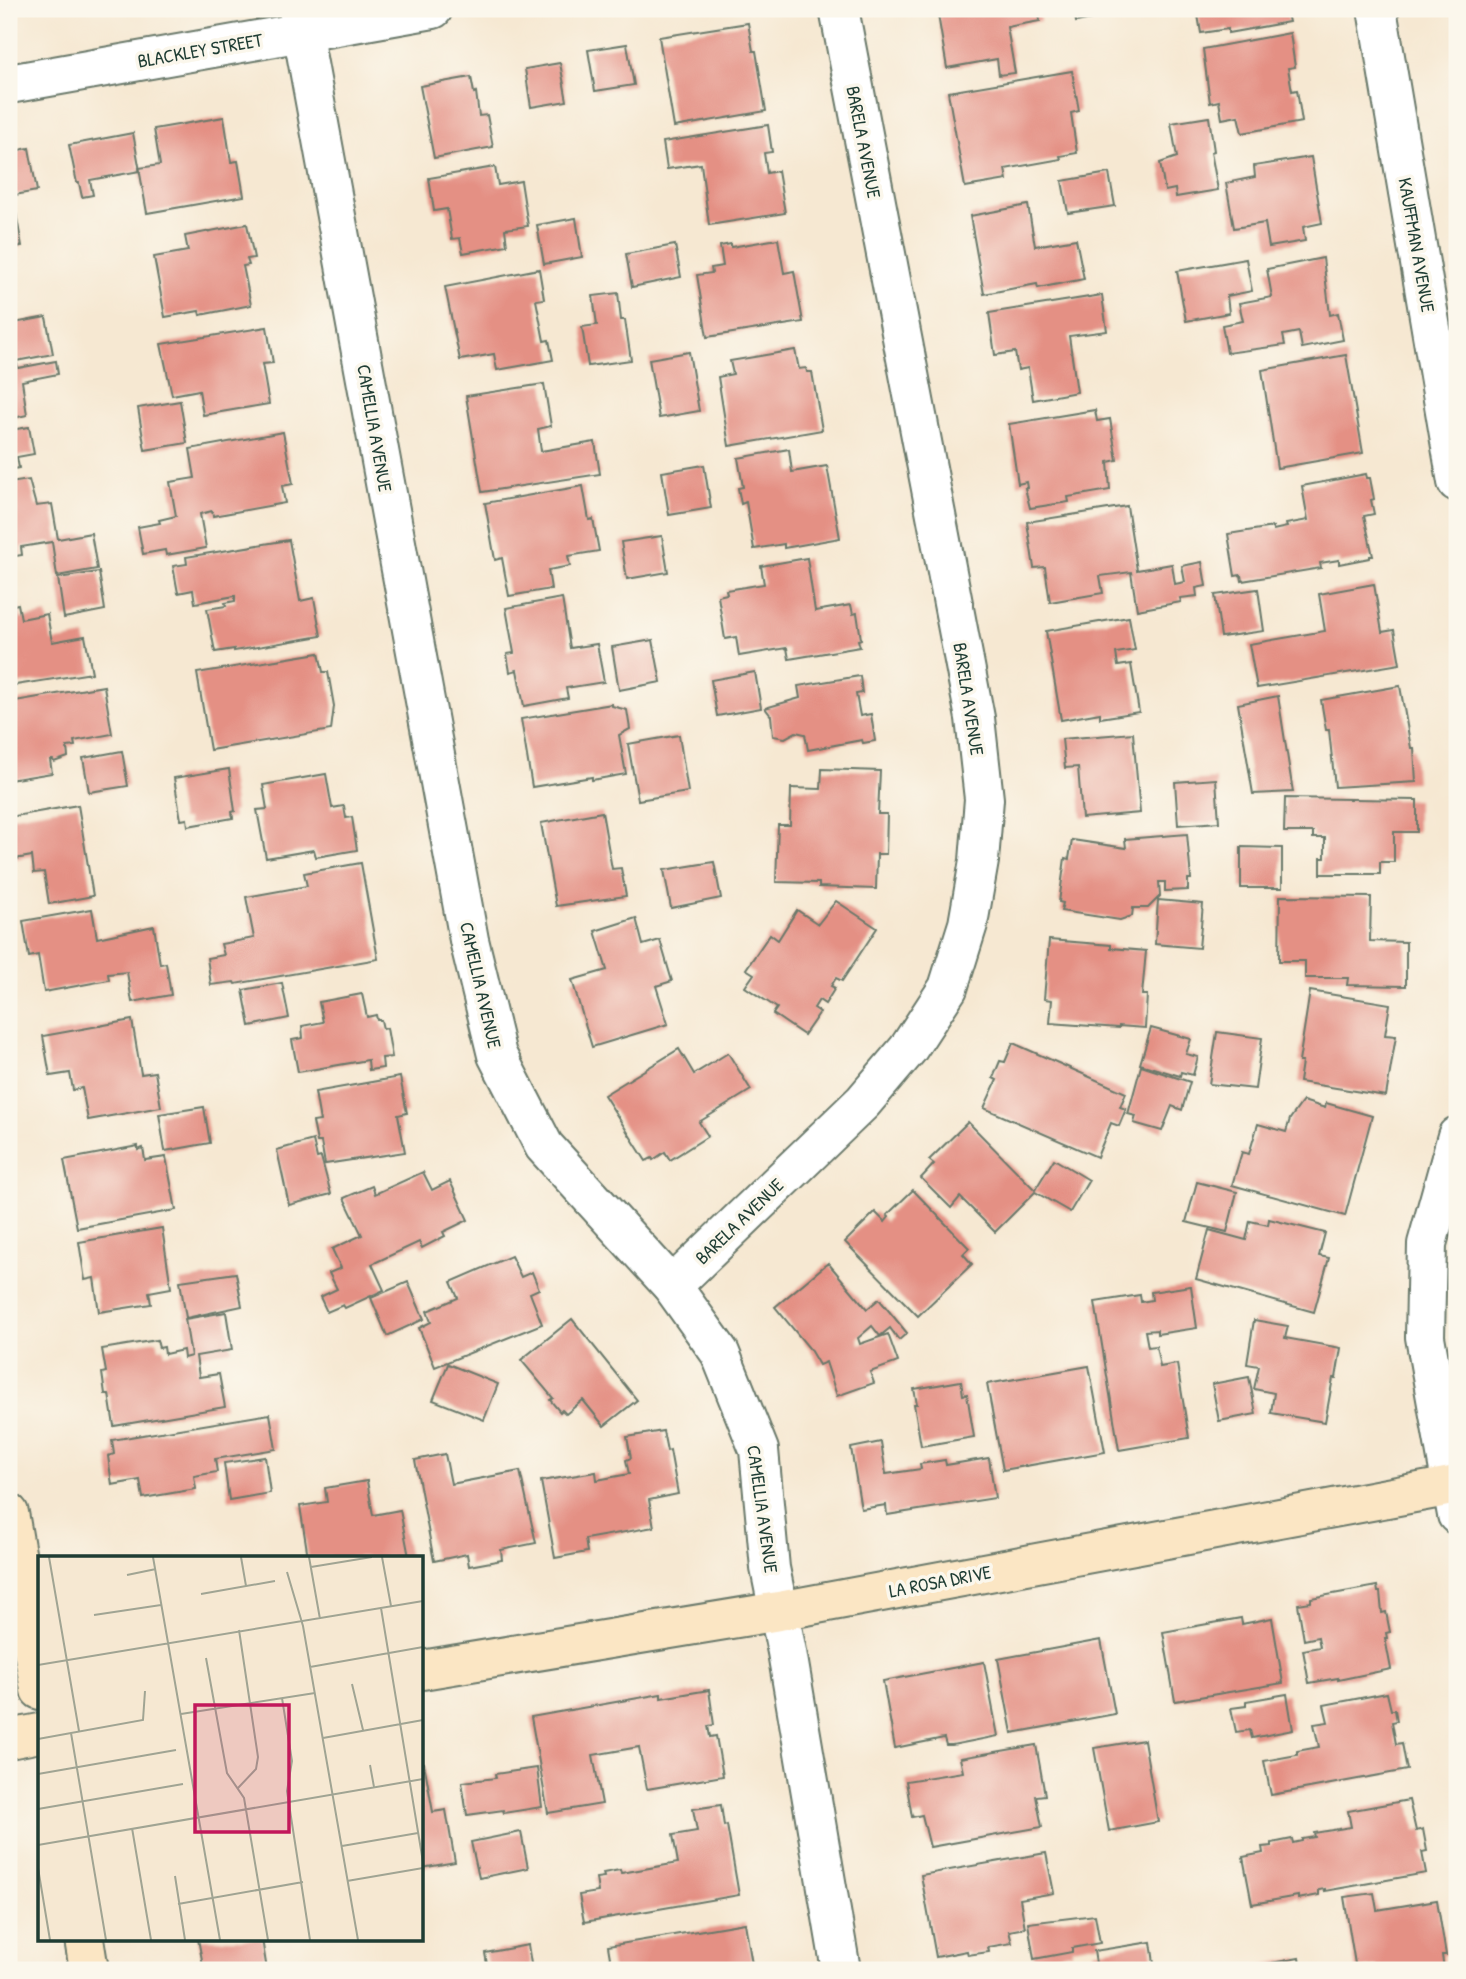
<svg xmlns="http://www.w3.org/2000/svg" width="1466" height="1979" font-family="'Patrick Hand',sans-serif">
	<rect width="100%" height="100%" fill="#fbf7ec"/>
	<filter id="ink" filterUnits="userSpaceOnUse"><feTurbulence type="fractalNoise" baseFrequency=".0143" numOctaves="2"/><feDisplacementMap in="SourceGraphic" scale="14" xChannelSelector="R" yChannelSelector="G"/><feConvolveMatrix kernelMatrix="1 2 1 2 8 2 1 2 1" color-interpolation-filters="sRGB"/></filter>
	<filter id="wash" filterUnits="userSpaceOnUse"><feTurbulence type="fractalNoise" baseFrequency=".00686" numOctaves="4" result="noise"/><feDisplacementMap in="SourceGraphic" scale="28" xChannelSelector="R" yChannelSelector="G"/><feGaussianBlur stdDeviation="1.57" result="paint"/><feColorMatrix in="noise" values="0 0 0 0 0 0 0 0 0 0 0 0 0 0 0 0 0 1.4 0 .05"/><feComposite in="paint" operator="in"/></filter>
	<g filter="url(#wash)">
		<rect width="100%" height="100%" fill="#f6e8d2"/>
		<g id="blocks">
			<!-- building -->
			<g fill="#e49084">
				<path d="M937,9H1038L1040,21L1007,27L1015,73L999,75L997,59L947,68Z"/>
				<path d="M1040,9H1065L1066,10L1041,15Z"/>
				<path d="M1074,9H1101L1102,17L1076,22Z"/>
				<path d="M1197,9H1286L1289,22L1228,33V29L1201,33Z"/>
				<path d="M748,23L753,51H756L766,111L674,127L659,37Z"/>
				<path d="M1290,33L1295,67L1288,68L1292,91L1297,90L1302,122L1242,133L1238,116L1222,119L1219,101L1210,103L1203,49Z"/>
				<path d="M627,44L634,85L595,91L588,50Z"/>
				<path d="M560,63L567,101L531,107L525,69Z"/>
				<path d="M1072,71L1079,111L1071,113L1077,153L1060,156L1061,159L1005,169L1007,180L965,187L948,92Z"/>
				<path d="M471,77L474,93L476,92L479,116L487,115L493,147L434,158L420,86Z"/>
				<path d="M224,117L231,162L238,161L244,196L147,213L139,168L160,165L154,129Z"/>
				<path d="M1209,117L1214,151L1211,152L1218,190L1176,197L1175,189L1165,191L1160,163L1177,157L1171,123Z"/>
				<path d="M768,125L772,152L764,153L767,173L778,171L785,213L709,225L701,164L667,169L663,142Z"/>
				<path d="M133,133L140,171L90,180L93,195L82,197L79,183H77L69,145Z"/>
				<path d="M29,148L37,191L9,196V152Z"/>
				<path d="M1311,157L1322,223L1303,227L1305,241L1269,247L1265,223L1234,228L1226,183L1255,177L1254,166Z"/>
				<path d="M495,167L498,185L521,181L528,226L505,229L507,245L463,253L460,238L452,239L447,209L434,211L429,178Z"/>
				<path d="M1109,173L1115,206L1068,213L1062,181Z"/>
				<path d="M1028,205L1035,246L1076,239L1084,279L1038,288L1037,284L984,294L970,216Z"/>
				<path d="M16,213L22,246L9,248V214Z"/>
				<path d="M576,218L582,257L544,264L537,225Z"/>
				<path d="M247,224L254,258L247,259L249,265L243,266L251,305L200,315L199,311L165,317L154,257L188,251L185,236Z"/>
				<path d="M778,239L784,273L794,271L803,322L707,337L697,275L712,273L711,268L723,266L720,246L731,244V247Z"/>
				<path d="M675,245L681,277L632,287L626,254Z"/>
				<path d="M1323,258L1330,315L1338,313L1343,340L1302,348L1299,332L1283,335L1285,345L1227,353L1222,325L1243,321L1239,303L1272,297L1267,269Z"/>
				<path d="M1246,259L1252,291L1227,296L1229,313L1186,321L1177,271Z"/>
				<path d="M539,269L544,299L536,300L544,341L549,340L553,360L497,370L494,354L460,360L445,287Z"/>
				<path d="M618,293L621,320H625L631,360L588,366L582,327L597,325L593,296Z"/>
				<path d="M1102,295L1107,331L1069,336L1077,392L1033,400L1028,368L1018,370L1015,352L995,355L989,313Z"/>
				<path d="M46,317L53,354L16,361L9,324Z"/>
				<path d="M267,327L273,363L262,364L269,404L203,415L199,390L172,395L161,344Z"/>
				<path d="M795,350L799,369L806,368L807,372H812L822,430L729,446L718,377L733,374L730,361Z"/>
				<path d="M689,352L699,411L659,418L649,359Z"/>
				<path d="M1346,355L1363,453L1277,468L1262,370Z"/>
				<path d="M56,361L58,374L22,381L27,415L9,419V365L17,364L18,368Z"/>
				<path d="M544,384L551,426L538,429L541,451L595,442L600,474L482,492L466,396Z"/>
				<path d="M180,401L187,443L145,450L138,408Z"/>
				<path d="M1095,410L1097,421L1110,419L1117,460L1108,462L1110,490L1068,497L1069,502L1030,508L1025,488H1027L1026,482L1018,484L1009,424Z"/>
				<path d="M9,425L11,430L29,427L34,454L17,457L19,468L9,470Z"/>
				<path d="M283,432L293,484L282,486L285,503L213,516L212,511L200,514L206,548L166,555L165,550L143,554L138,527L160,523L159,520L176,516L170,482L195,478L190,449Z"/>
				<path d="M789,449L792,472L827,466L840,538L784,548V544L754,549L746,502L741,504L738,488L743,487L738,458Z"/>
				<path d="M704,465L711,508L669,515L662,472Z"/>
				<path d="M1366,474L1367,478H1370L1374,499L1371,500L1374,514L1364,516L1373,556H1370V558L1339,564V560L1320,563L1321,568L1242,581L1241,575L1235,576L1228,534L1273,527V530L1287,527L1286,524L1308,520L1302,486Z"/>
				<path d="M29,480L36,506L52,504L58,539L91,533L97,569L57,576L52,542L21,547L22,555L9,557V483Z"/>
				<path d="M583,486L589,520L593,519L599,551L568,556L570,566L548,570L551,589L509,596L502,558L495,560L485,503Z"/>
				<path d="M1127,506L1137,570L1172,564L1175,584L1185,582L1182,566L1202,562L1206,586L1196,588L1197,596L1180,598L1181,602L1137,610L1131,572L1100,576L1103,593L1050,602L1045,567L1034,568L1027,522Z"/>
				<path d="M662,536L668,572L627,579L621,542Z"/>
				<path d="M289,540L300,601L314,598L321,636L234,651V649L215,652L207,609L226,606L225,603L235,601V596L195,603L193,590L178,593L173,566L187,564L186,557Z"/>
				<path d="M807,558L815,611L851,605L853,614L857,613L861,639L858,640L860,647L789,659L787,648L739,656L736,637L725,639L718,596L727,594L726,590L764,584L761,566Z"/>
				<path d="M99,572L105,610L64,618L58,578Z"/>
				<path d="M1374,584L1382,632L1394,630L1400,664L1257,688L1249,644L1325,631L1319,594Z"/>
				<path d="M1258,589L1264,631L1221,637L1215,595Z"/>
				<path d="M562,598L570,648L597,644L604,682L566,688L568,698L524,706L517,670L510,672L507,654L514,653L506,608Z"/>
				<path d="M18,604L21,619L47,614L52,642L85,636L92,673L9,686V606Z"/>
				<path d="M1129,617L1135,650L1116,653L1118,666L1131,664L1139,712L1100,718V713L1061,720L1046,631Z"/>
				<path d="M653,640L661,682L619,690L612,647Z"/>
				<path d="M319,653L323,672H328L334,706L331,730L210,750L197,673Z"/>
				<path d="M755,672L761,708L717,716L711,680Z"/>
				<path d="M860,676L862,693L856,694L860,716L871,714L875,741L863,743L862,740L808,750L805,734L796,732L785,738L773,736L771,716L765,708L800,698L798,686Z"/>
				<path d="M104,686L112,734L74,741L75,746L67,747L68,757L54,762L53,760H50L52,773L9,780V702Z"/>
				<path d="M1400,686L1411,748H1414L1416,782L1335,787L1329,730H1326L1321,700Z"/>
				<path d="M1278,696L1293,792L1253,794L1238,704Z"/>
				<path d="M612,704V706L627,710L630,729L619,735L626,774L592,780V777L532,787L521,719Z"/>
				<path d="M1133,733L1140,813L1082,818L1078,767L1065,768L1062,739Z"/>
				<path d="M679,735L688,792L638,800L628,744Z"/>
				<path d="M122,751L128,786L89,792L83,758Z"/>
				<path d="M229,769L235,811L232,812L233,818L188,826L187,819L181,820L174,778Z"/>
				<path d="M822,769L880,771L878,814H887L886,854H877L876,889L819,887V883L776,882L778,825H790L791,788L821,789Z"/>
				<path d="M326,774L332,808L344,806L346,818L352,817L357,850L316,857L314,850L266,858L257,810L267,809L263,785Z"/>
				<path d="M1216,779L1219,822L1178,825L1175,782Z"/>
				<path d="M1285,798L1417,800V832H1394V862H1380V874H1321V858H1325V838H1313V832H1284Z"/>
				<path d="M78,805L93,896L49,904L44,872L34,873L32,856L9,860V817Z"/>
				<path d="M602,812L612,869L621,868L626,896L556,906L541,823Z"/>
				<path d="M1187,834L1191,879H1188V890L1165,891V882H1159L1160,896L1148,908H1133L1132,916L1120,920L1061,911L1063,903L1059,902L1065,858L1069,859L1072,840L1126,848L1125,839Z"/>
				<path d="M1241,847L1282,848V888H1241Z"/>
				<path d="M714,862L721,898L671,908L664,870Z"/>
				<path d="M361,863L378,959L235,984L234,982L211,985L207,958L224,955L221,944L254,938L246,897L307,886L304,873Z"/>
				<path d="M1280,896L1371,897L1370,941L1406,942V986L1347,985L1348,978H1305V961H1279Z"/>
				<path d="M1158,900L1203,904L1199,948L1155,944Z"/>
				<path d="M836,901L877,928L842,981L836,978L831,986L835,988L825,1004L819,1000L814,1008L820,1012L804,1035L773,1014L777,1008L745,987L754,974L746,969L770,934L778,940L797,910L818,924Z"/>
				<path d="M92,909L97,938L154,926L160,964L166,963L171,995L132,1002L127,972L108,974L109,980L44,992L38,955L29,957L23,921Z"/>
				<path d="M636,918L643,945L660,940L672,981L656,986L668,1024L592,1047L572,980L607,970L595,931Z"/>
				<path d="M1049,940L1111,945V948L1146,951L1142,995H1147L1145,1028L1119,1026V1028L1050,1023L1052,1000L1044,999Z"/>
				<path d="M282,983L289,1018L250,1026L243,990Z"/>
				<path d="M1310,991L1390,1004L1385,1035L1396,1036L1386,1096L1299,1082L1302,1062H1299Z"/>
				<path d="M362,994L367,1017L376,1015L377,1020H381L383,1029L387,1028L392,1057L382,1058L383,1068L369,1070L368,1060L298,1072L292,1040L303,1038L302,1026L323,1022L319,1002Z"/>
				<path d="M132,1020L141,1074L155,1072L161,1107L88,1120L82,1088L73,1090L70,1073L50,1076L43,1036Z"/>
				<path d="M1151,1028L1191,1039L1186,1054L1198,1057L1193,1075L1181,1072L1180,1076L1140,1064Z"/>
				<path d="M1217,1032L1262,1038L1255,1089L1209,1084Z"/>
				<path d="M1013,1043L1126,1093L1120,1107L1126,1109L1119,1126L1111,1123L1097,1157L984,1108L997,1080L993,1078L1000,1061L1005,1062Z"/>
				<path d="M679,1049L694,1074L728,1053L751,1090L699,1122L708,1136L670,1160L665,1152L653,1160L652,1158L646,1161L604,1095Z"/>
				<path d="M1141,1066L1190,1082L1182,1110L1172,1106L1162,1131L1134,1123L1136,1116L1128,1114Z"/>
				<path d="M400,1077L407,1113L398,1115L405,1152L325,1164L321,1142H317L313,1122L320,1121L315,1092Z"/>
				<path d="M1303,1101L1325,1108L1326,1103L1372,1116L1345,1216L1232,1185L1242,1152L1249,1154L1258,1124L1286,1132L1290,1119Z"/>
				<path d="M204,1107L210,1143L165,1151L159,1114Z"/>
				<path d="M968,1122L1035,1190L1054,1159L1089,1180L1070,1212L1035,1192L995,1232L960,1197L951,1208L921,1178L934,1164L929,1160Z"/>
				<path d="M313,1140L317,1158L321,1157L331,1194L289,1205L277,1150Z"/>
				<path d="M138,1146V1150L143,1148L145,1160L166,1157L176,1210L77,1228L64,1160Z"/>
				<path d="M423,1172L432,1190L450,1181L468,1220L443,1232L445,1236L422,1248L419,1242L372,1264L384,1290L345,1308L343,1305L327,1312L320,1297L337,1289L329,1273L341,1268L332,1249L362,1235L344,1198L372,1186L375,1194Z"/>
				<path d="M1197,1182L1237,1192L1227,1232L1186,1222Z"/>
				<path d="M913,1190L969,1248L963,1254L972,1264L918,1316L845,1242L875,1212L885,1222L889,1217L887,1215Z"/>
				<path d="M1269,1219L1325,1233L1319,1256L1329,1258L1314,1312L1196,1279L1209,1230L1246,1240L1250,1221L1268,1225Z"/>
				<path d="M162,1228L171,1288L149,1292L151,1304L99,1312L94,1278L85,1280L79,1242Z"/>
				<path d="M511,1256L521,1277L532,1272L539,1289L530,1293L542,1324L435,1367L419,1328L431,1322L427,1311L458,1298L451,1282Z"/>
				<path d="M828,1263L867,1309L879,1299L907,1333L899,1340L890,1328L880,1336L872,1326L858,1338L860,1344L888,1334L898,1362L870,1372L874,1383L837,1396L826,1362L819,1365L809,1348L775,1307Z"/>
				<path d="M236,1273L242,1306L186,1318L180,1281Z"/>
				<path d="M408,1282L424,1319L387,1336L371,1298Z"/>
				<path d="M1191,1286L1197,1328L1157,1334V1330L1145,1331L1148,1347L1156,1346L1160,1367L1177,1364L1189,1438L1119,1450L1095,1302L1140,1295L1141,1302L1152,1300L1151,1292Z"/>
				<path d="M226,1312L232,1350L196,1356L199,1377L219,1374L225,1407L114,1426L109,1394H105L102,1373L106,1372L102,1349L157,1340L159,1348L164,1347L165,1354L183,1350L184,1358L191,1356L185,1319Z"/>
				<path d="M572,1319L637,1400L604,1426L583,1400L566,1414L562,1410L560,1412L550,1400L553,1398L521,1360Z"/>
				<path d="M1254,1320L1288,1326L1285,1338L1341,1348L1336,1378H1333L1325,1422L1271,1413L1274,1393L1254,1389L1259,1366L1247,1364Z"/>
				<path d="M448,1364L498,1384L484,1420L433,1400Z"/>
				<path d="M1089,1366L1105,1452L1003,1470L987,1384Z"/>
				<path d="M1249,1377L1256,1414L1219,1421L1212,1384Z"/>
				<path d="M961,1381L963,1395L967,1394L974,1437L921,1446L914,1404H917L914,1389Z"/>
				<path d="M270,1414L276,1449L215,1459L217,1472L194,1476L196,1489L143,1498L140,1480L112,1485L108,1456L114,1454L112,1440Z"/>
				<path d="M663,1431L667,1451L670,1450L678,1494L649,1500L654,1527L585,1539L587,1552L555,1558L541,1481L596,1472L597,1480L629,1474L626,1460L631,1458L627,1437Z"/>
				<path d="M881,1442L886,1474L921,1469L920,1464L945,1460L946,1465L989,1458L995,1498L887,1515L886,1505L861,1509L851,1448Z"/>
				<path d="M445,1454L451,1484L520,1471L536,1543L501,1550L502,1560L469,1566L467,1554L434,1561L415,1460Z"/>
				<path d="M265,1457L270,1493L229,1500L224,1463Z"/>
				<path d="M367,1481L373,1515L400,1510L409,1557H308L300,1506L327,1502L325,1488Z"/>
				<path d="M1377,1586L1378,1592H1380L1382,1613L1386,1612L1390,1632L1386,1633L1387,1638H1385L1391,1669L1338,1680V1678L1309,1683L1303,1650L1320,1647L1318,1637L1304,1640L1298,1604L1311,1602V1598Z"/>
				<path d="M1241,1618L1242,1624L1272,1618L1283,1683L1175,1701L1163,1632Z"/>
				<path d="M1101,1640L1115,1714L1012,1733L998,1659Z"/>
				<path d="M984,1662L998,1736L952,1745H946L944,1738L895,1748L883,1681Z"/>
				<path d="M709,1690L714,1725L708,1726L710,1737L716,1736L723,1776L647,1789L639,1747L593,1755L602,1804L548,1813L531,1717L661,1694V1698Z"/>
				<path d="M1387,1693L1391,1710H1395L1397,1721L1392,1722L1396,1744L1402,1743L1407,1770L1271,1795L1264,1761L1297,1755V1751L1319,1747L1314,1724L1328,1722L1324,1705Z"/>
				<path d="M1287,1694L1293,1730L1252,1738L1250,1730L1236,1732L1231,1708L1246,1706V1701Z"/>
				<path d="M1144,1740L1158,1822L1109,1831L1094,1748Z"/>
				<path d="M1036,1745L1045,1795L1036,1796L1042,1827L930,1847L922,1815L912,1817L906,1781L963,1772L960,1758Z"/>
				<path d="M422,1763H424L433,1812L446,1810L455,1862L422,1868Z"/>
				<path d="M537,1768L542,1807L504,1813L503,1810L467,1815L462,1782L496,1778L495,1774Z"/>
				<path d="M1409,1800L1416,1831L1423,1829L1427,1851L1422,1852L1426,1873L1325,1891V1889L1319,1890V1895L1298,1899V1896L1252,1904L1243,1857L1263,1853L1262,1847L1272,1846V1843L1292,1839L1293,1843L1302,1841V1839L1315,1837L1314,1833L1351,1827L1348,1811Z"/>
				<path d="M721,1805L724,1826L727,1825L739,1895L584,1922L579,1895L598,1892L596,1878L604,1877L603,1873L620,1870L621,1873L678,1863L673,1835L697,1831L693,1809Z"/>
				<path d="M521,1832L528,1868L479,1878L471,1842Z"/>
				<path d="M1046,1853L1054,1893L1020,1899L1025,1928L1009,1931L1012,1943L988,1947L989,1952L968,1955L967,1951L936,1957L921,1875Z"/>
				<path d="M1374,1893L1377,1910L1437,1900L1446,1955H1442L1444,1970H1378L1377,1967L1356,1970L1344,1897Z"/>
				<path d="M1095,1915L1100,1943L1072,1948V1952L1034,1959L1028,1923Z"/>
				<path d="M745,1923L753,1970H612L608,1946Z"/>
				<path d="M198,1939H262L267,1970H204Z"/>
				<path d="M1151,1942L1155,1970H1097L1094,1951Z"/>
				<path d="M528,1945L532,1970H488L485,1953Z"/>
				<path d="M1299,1958L1301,1970H1239V1969Z"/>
			</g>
		</g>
	</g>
	<g filter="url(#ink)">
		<use href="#blocks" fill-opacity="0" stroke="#6a796b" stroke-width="2"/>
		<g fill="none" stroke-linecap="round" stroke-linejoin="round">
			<!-- street casing -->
			<g stroke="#6a796b" stroke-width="42">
				<g id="street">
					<path d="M298,9L469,940L497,1055L544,1146L672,1286L720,1353L759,1450L770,1568L787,1652L841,1970"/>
					<path d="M1377,9L1457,482"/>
					<path d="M9,84L433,9"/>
					<path d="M1457,1136L1427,1244L1425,1337L1457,1515"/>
					<path d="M672,1286L863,1102L908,1049L948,988L968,924L979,861L984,799L975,718L839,9"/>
				</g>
			</g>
			<!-- secondary casing -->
			<g stroke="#6a796b" stroke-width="42">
				<g id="secondary">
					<path d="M9,1513L40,1690"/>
					<path d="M422,1670L779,1611L1457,1485"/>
					<path d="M9,1739L40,1733"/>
					<path d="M84,1939L89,1970"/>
				</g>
			</g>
			<!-- street -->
			<use href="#street" stroke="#fff" stroke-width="38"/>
			<!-- secondary -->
			<use href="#secondary" stroke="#fbe6c4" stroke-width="38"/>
		</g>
	</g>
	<g text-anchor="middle" stroke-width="7" stroke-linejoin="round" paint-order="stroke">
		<!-- street labels -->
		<g font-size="19" fill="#1f3d34" stroke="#fbf7ec">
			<text transform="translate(200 50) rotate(-10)" y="7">BLACKLEY STREET</text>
			<text transform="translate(864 142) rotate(79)" y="7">BARELA AVENUE</text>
			<text transform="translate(1417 245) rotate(80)" y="7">KAUFFMAN AVENUE</text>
			<text transform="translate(375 428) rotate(80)" y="7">CAMELLIA AVENUE</text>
			<text transform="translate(969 699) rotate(81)" y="7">BARELA AVENUE</text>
			<text transform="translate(481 985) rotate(77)" y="7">CAMELLIA AVENUE</text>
			<text transform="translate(739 1221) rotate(-44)" y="7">BARELA AVENUE</text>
			<text transform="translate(763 1509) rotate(82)" y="7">CAMELLIA AVENUE</text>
			<text transform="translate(940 1581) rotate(-11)" y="7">LA ROSA DRIVE</text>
		</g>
	</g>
	<!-- overview -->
	<g transform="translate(38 1556)">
		<rect width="385" height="385" fill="#f6e8d2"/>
		<path fill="none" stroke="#a0a493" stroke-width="2" d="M11,1L41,175M115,1L182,384M203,1L208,30M271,1L282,63M344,1L353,50M273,11L334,1M249,16L265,70L320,384M89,19L118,13M163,38L237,25M343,52L385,306M56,59L123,49M168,102L189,217L206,242L230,384M0,109L385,45M272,111L385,91M314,128L325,174M244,142L254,205L249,235L272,384M143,158L277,137M33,177L68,384M285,182L385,164M0,183L105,164L107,135M332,209L336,231M0,218L138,194M200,232L218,213L220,201L201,74M0,253L145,228M94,272L113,384M0,289L385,223M304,290L380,277M0,312L12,384M137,320L147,384M309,325L385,312M140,348L265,326"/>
		<path fill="#c2185b" fill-opacity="0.15" stroke="#c2185b" stroke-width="3.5" d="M157,149H251V276H157Z"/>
		<rect width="385" height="385" fill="none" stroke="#1f3d34" stroke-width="3.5"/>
	</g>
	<!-- margin -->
	<rect width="1466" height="1979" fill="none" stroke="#fbf7ec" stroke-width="35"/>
</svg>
